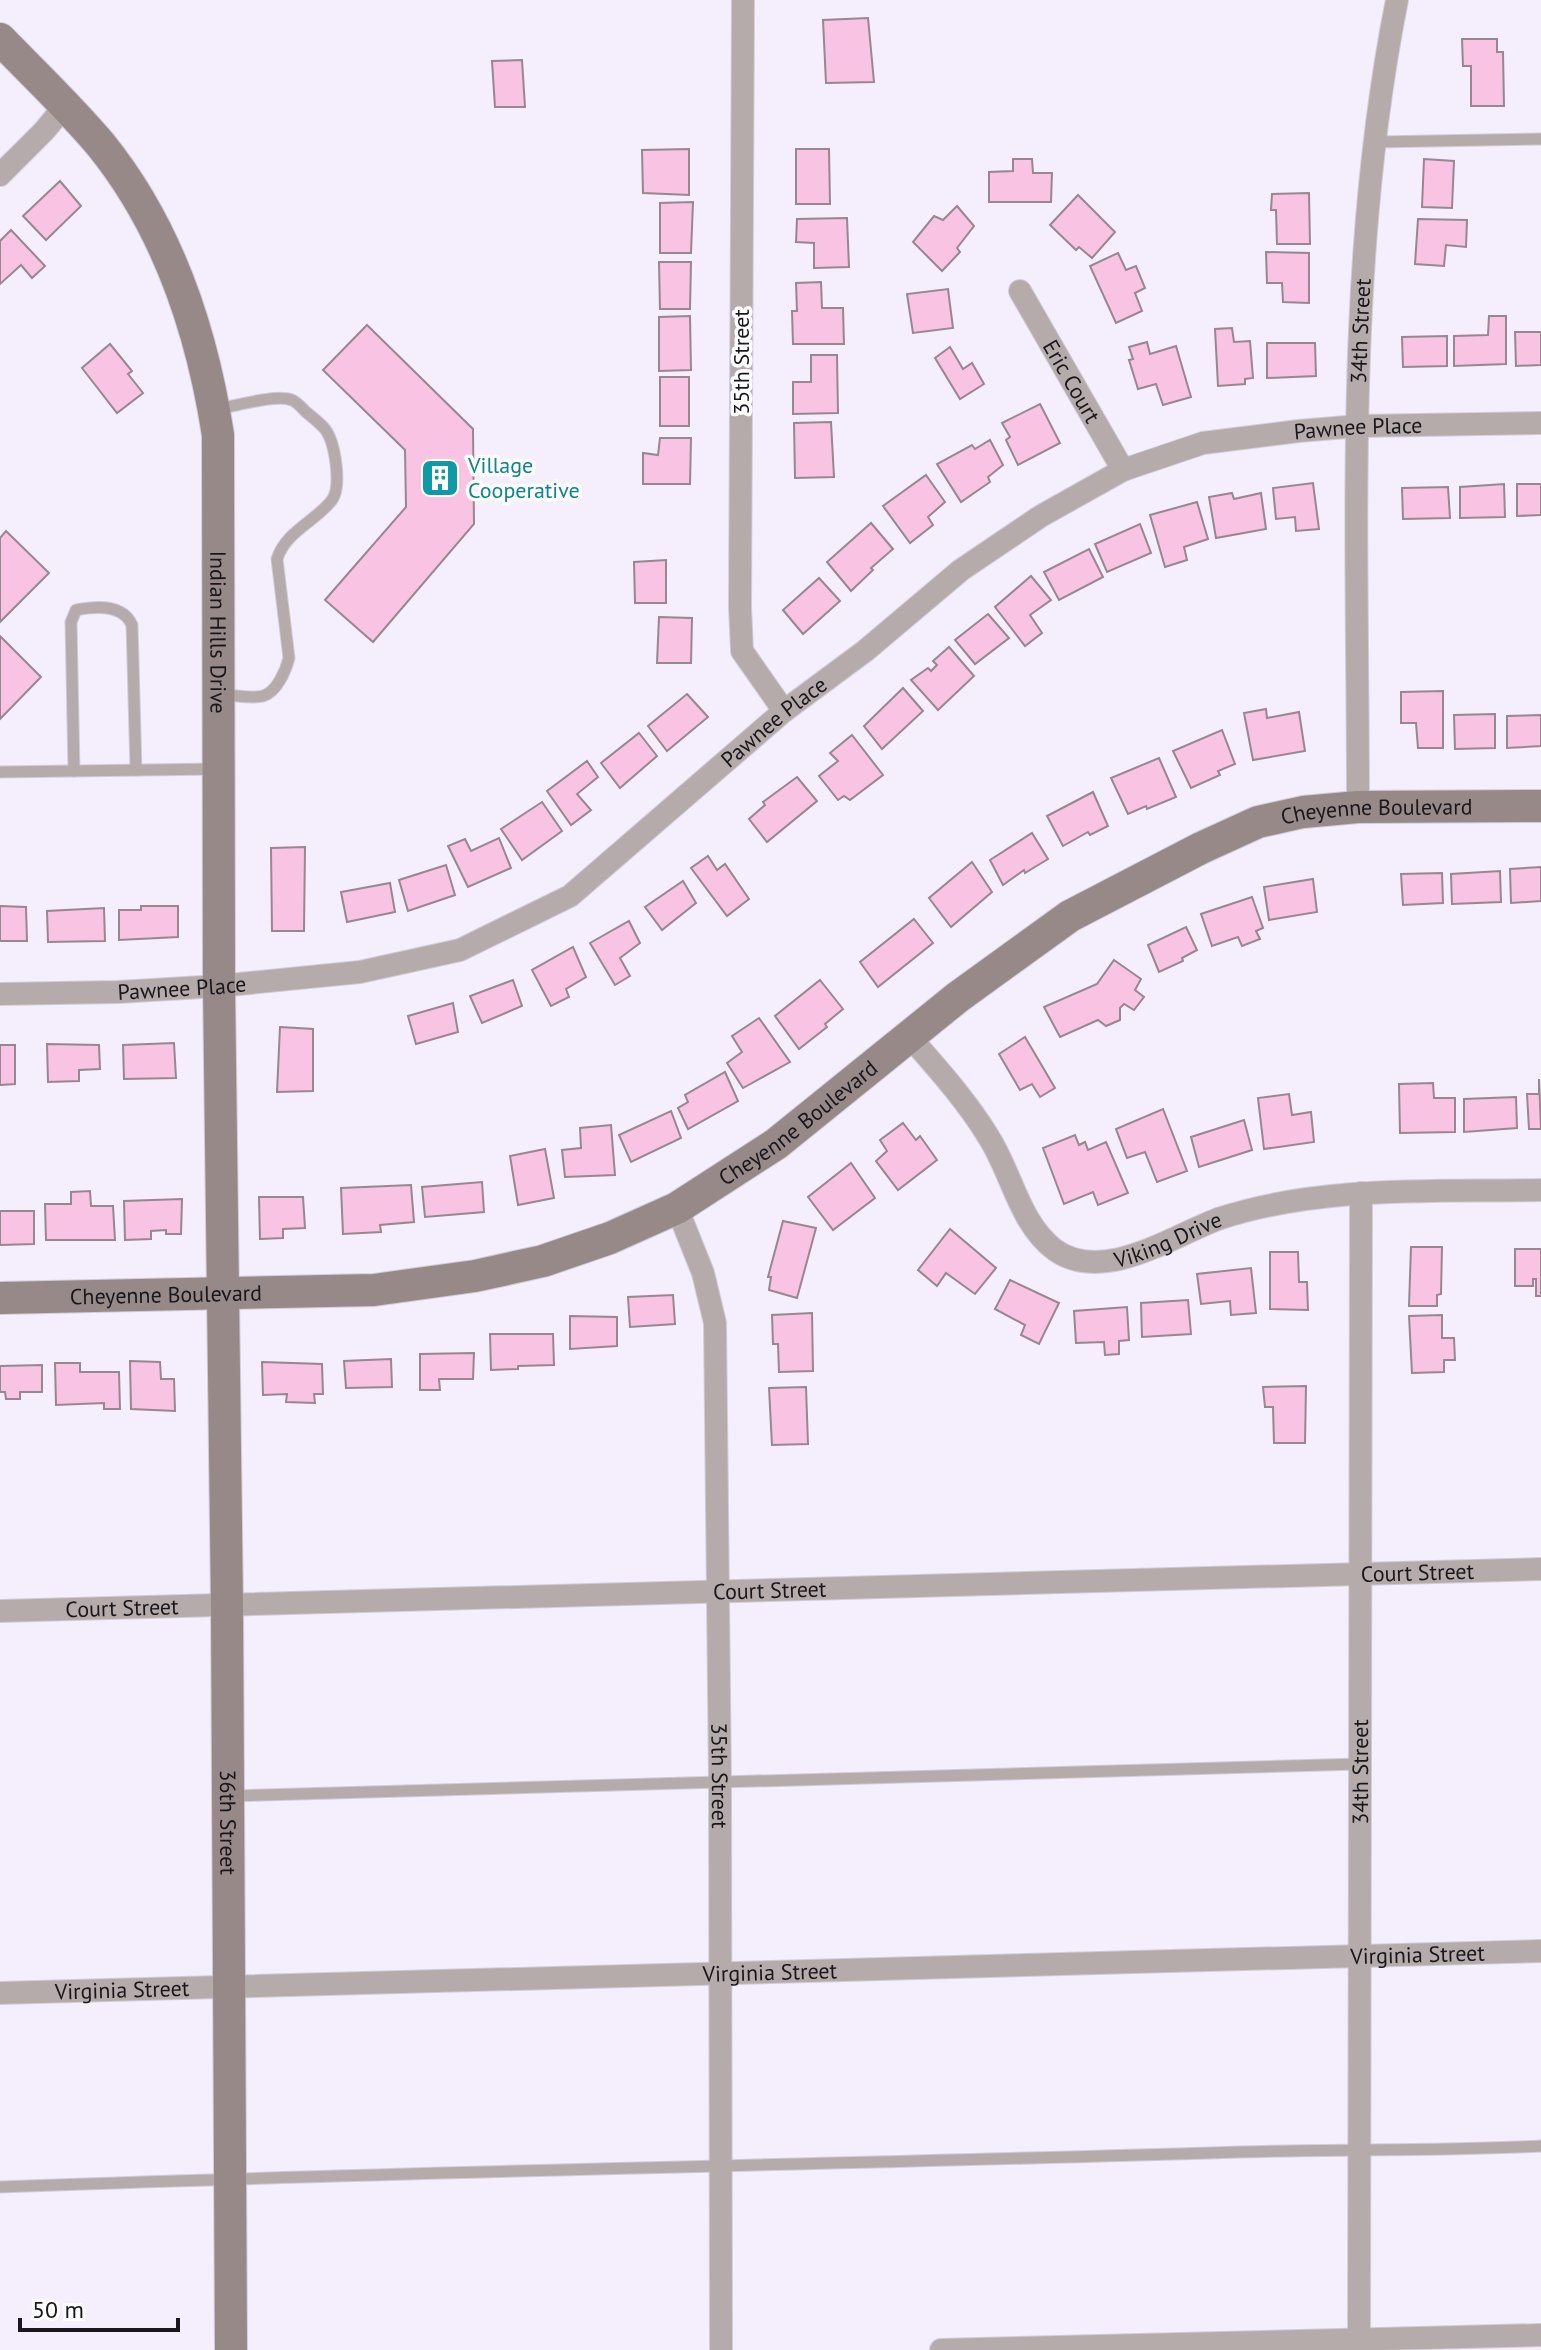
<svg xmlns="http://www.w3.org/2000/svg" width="1541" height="2350" font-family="'PT Sans',sans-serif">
	<rect width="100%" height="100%" fill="#f4eefd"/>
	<!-- building -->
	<g fill="#f9c3e4" stroke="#988691" stroke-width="2">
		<path d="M868,18L874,82L826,83L823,20Z"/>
		<path d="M1462,39H1497V52H1503L1504,106H1471V66H1463Z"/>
		<path d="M522,60L525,107H495L492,61Z"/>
		<path d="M689,149V195L643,193L642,150Z"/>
		<path d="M796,149H829L830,204H796Z"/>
		<path d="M1013,159H1032L1033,173H1052L1051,202H989V172L1013,171Z"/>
		<path d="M1424,159L1454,161L1452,208L1422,207Z"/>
		<path d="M60,181L81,206L46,240L23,216Z"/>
		<path d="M1309,193L1310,244H1277L1276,210H1271L1272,194Z"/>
		<path d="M1078,195L1115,232L1092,258L1079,247L1076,250L1050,225Z"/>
		<path d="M693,202L691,253H660V203Z"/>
		<path d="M957,206L974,226L957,248L960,252L942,271L913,242L934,216L943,220Z"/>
		<path d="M847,218L849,267L814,268V243L796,242L797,219Z"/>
		<path d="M1418,219L1467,220L1466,247L1446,245L1444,266L1415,264Z"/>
		<path d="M11,230L45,266L32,278L21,265L0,284V241Z"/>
		<path d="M1266,252L1309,253V303L1283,302L1282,283H1267Z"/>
		<path d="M1118,253L1126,270L1136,266L1145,288L1135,293L1142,311L1116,323L1090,266Z"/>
		<path d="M659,262H691L690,309H660Z"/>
		<path d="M821,282L822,308H843L844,344H793L792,311H797L796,283Z"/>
		<path d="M948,289L953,328L913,333L907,294Z"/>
		<path d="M690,316L691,370L659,371V317Z"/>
		<path d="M1489,316H1506V364L1454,366V336L1488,335Z"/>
		<path d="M367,325L473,429L474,524L373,642L325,600L406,507L405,450L323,370Z"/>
		<path d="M1232,328L1234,342L1250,341L1253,378L1245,379V384L1218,386L1215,329Z"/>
		<path d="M1515,332H1541V365L1516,366Z"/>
		<path d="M1447,336V366L1403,367L1402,337Z"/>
		<path d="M1147,342L1150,354L1176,346L1191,397L1163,405L1156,384L1138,389L1129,360L1133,359L1129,347Z"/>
		<path d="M1267,343H1315L1316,376L1267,378Z"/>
		<path d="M110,344L132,371L128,374L143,393L117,413L82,368Z"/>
		<path d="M950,347L963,369L972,363L984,384L960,399L935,358Z"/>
		<path d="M811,355H837L838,413L793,414V382H811Z"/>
		<rect x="660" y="377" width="29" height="49"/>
		<path d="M1040,404L1060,443L1018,465L1006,440L1010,437L1002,423Z"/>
		<path d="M831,422L834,477L795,478L794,423Z"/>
		<path d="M660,438H691L690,484H643V453L658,455Z"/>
		<path d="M990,440L1003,465L988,477L990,482L961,502L937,464L972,445L975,449Z"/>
		<path d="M926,475L945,502L928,517L933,525L910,543L883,506Z"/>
		<path d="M1313,483L1319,529L1296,531L1295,517L1276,519L1273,488Z"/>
		<path d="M1504,484L1505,517L1460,518V487Z"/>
		<path d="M1517,484H1541V515L1517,516Z"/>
		<path d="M1448,487L1450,518L1403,519L1402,488Z"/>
		<path d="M1232,493L1234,499L1261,493L1266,529L1216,538L1209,497Z"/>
		<path d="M1197,502L1208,539L1184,547L1187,560L1165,567L1150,515Z"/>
		<path d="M871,523L893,549L871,568L873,570L851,591L827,562Z"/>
		<path d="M1140,524L1151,553L1107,572L1095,544Z"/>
		<path d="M6,531L49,573L0,622V538Z"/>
		<path d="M1089,549L1103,577L1059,600L1044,572Z"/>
		<path d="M666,560V603H635L634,562Z"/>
		<path d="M1031,576L1051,600L1030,615L1042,633L1025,646L995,607Z"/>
		<path d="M819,578L840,601L803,634L783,610Z"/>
		<path d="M988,614L1009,638L975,664L955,640Z"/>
		<path d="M659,617L692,618L691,663H657Z"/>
		<path d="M0,636L41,677L0,719Z"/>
		<path d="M949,647L974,676L938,710L911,680L928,668L931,671L937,665L933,661Z"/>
		<path d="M903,688L923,711L882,749L864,726Z"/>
		<path d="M1443,691V748H1418L1416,723H1401V692Z"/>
		<path d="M687,694L708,717L667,751L648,726Z"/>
		<path d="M1266,709L1267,718L1299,712L1305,751L1253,760L1244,713Z"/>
		<path d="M1495,714V748L1455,749L1454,715Z"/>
		<path d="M1541,715V746L1507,748V716Z"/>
		<path d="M1222,730L1235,764L1218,771L1220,775L1191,788L1173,751Z"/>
		<path d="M639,733L657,756L620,788L601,763Z"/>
		<path d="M852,735L883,775L850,800L844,796L838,800L819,776L838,761L830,753Z"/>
		<path d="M1159,758L1176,797L1147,809L1146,806L1128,814L1111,778Z"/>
		<path d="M587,761L598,777L577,794L591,810L571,825L547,791Z"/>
		<path d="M797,777L817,801L767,842L749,819L765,805L763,802Z"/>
		<path d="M1093,792L1108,826L1090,835L1088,832L1063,846L1047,816Z"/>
		<path d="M542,802L562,831L522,860L501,829Z"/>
		<path d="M1032,833L1048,859L1025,873L1024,870L1003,885L990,860Z"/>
		<path d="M499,838L511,868L468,887L448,846L465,839L471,851Z"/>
		<path d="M305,847L304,931H272L271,848Z"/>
		<path d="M708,856L717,870L725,864L749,899L727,916L691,868Z"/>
		<path d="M972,862L992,892L951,927L929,898Z"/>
		<path d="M446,865L455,895L408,911L399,880Z"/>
		<path d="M1541,867V901L1511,903L1510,869Z"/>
		<path d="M1500,871L1501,902L1452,904L1451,874Z"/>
		<path d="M1442,873L1443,903L1403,905L1401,874Z"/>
		<path d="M1313,879L1317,912L1269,920L1264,887Z"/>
		<path d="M683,881L696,903L662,930L645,907Z"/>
		<path d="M390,883L395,912L347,922L341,892Z"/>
		<path d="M1252,897L1263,928L1256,931L1260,939L1242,946L1238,937L1212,946L1201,914Z"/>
		<path d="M0,906L26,907L27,941H0Z"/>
		<path d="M141,906H178V937L119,940V910H141Z"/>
		<path d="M104,908L105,941L48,942L47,911Z"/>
		<path d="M914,919L933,943L878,987L860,962Z"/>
		<path d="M629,921L640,943L620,958L630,976L615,985L590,943Z"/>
		<path d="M1186,927L1197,950L1182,958L1183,961L1159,972L1148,945Z"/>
		<path d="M573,947L586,977L566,989L569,997L551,1006L532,970Z"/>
		<path d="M1114,960L1141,979L1135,990L1144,997L1134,1010L1124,1004L1120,1008V1020L1106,1026L1098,1020L1060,1037L1044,1007L1097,984Z"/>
		<path d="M513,980L522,1006L482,1023L470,996Z"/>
		<path d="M820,980L843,1009L825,1024L827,1027L799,1049L775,1016Z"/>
		<path d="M453,1003L458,1032L416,1044L408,1016Z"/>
		<path d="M759,1018L790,1062L743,1088L727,1063L742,1052L732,1036Z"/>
		<path d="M280,1027L313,1029V1091L277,1092Z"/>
		<path d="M1025,1037L1055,1088L1040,1097L1032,1084L1020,1090L999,1054Z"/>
		<path d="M174,1043L176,1078L124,1079L123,1045Z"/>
		<path d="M47,1044L99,1045L100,1069L79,1070V1081L48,1082Z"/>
		<path d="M0,1045H15V1084L0,1085Z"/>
		<path d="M725,1072L738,1101L688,1129L678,1108L688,1102L685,1095Z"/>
		<path d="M1539,1079L1541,1129H1529L1527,1094H1539Z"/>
		<path d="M1433,1083L1434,1098H1455V1132L1400,1133L1399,1084Z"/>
		<path d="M1289,1094L1292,1115L1311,1112L1314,1142L1264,1149L1258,1098Z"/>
		<path d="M1516,1097L1517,1128L1464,1132V1099Z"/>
		<path d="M1163,1109L1187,1171L1157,1182L1145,1152L1127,1158L1116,1129Z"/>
		<path d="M671,1111L681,1138L631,1162L619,1135Z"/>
		<path d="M1244,1120L1252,1150L1199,1167L1191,1137Z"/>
		<path d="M903,1123L916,1140L920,1136L937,1160L898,1190L876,1161L887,1151L880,1140Z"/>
		<path d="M611,1125L615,1175L565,1177L562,1150L581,1148L580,1128Z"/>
		<path d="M1075,1135L1079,1145L1085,1142L1088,1150L1106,1142L1128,1193L1098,1205L1093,1192L1064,1204L1043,1148Z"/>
		<path d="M545,1149L554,1198L518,1205L510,1156Z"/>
		<path d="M851,1163L875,1198L833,1230L808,1197Z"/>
		<path d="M482,1182L484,1212L425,1217L422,1187Z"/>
		<path d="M411,1185L414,1222L380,1225L381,1232L343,1234L341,1188Z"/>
		<path d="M90,1191L91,1206H113L115,1240H46L45,1204H71V1192Z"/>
		<path d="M259,1197H303L305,1228L283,1229V1238L260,1239Z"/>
		<path d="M182,1199L181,1234H166V1230L151,1231V1239L125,1240L124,1201Z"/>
		<path d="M0,1211H34V1244L0,1245Z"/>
		<path d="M783,1221L816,1228L797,1298L769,1290L771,1277H768Z"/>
		<path d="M950,1229L996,1268L975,1294L946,1273L937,1286L918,1270Z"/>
		<path d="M1411,1247H1442L1441,1294L1437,1295V1306H1409Z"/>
		<path d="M1515,1249H1541V1296H1536V1279H1533V1286H1515Z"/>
		<path d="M1270,1252H1298L1299,1282H1307L1308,1310L1270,1309Z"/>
		<path d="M1251,1268L1256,1313L1231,1315L1230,1301L1201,1304L1197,1274Z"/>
		<path d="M1010,1280L1059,1303L1039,1344L1021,1335L1025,1325L995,1309Z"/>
		<path d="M673,1295L675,1324L630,1327L628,1297Z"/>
		<path d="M1188,1300L1191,1334L1142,1337L1141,1303Z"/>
		<path d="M1127,1307L1129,1340L1119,1341V1354L1105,1355L1104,1342L1076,1343L1074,1311Z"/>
		<path d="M812,1313L813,1371L779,1372L778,1344H773L772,1315Z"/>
		<path d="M1442,1315V1338H1454L1455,1360H1444V1372L1412,1373L1409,1316Z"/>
		<path d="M570,1316L617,1317V1346L570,1349Z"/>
		<path d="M490,1334H553L554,1365L518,1366V1369L491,1370Z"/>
		<path d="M474,1353L473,1379H439L440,1390H420V1354Z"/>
		<path d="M391,1359L392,1387L346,1388L344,1361Z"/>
		<path d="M130,1361L160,1362L161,1379H174L175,1411L131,1409Z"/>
		<path d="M262,1362L322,1364L323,1394H314L315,1403L286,1402L287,1394L263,1395Z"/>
		<path d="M55,1363H80V1372H119L120,1409H104V1403L56,1405Z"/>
		<path d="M42,1365V1392H20V1399H6L5,1392H0V1366Z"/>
		<path d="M1306,1386L1305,1443H1274L1273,1407H1265L1263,1387Z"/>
		<path d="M806,1387L808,1444L772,1445L769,1388Z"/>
	</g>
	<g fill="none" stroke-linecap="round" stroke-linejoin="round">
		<!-- lane casing -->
		<g stroke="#d1ccd9" stroke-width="13">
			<g id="lane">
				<path d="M1374,142L1541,139"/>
				<path d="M217,409C236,406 275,394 292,400C297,402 302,408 306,412C312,417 319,422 325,429C335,442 342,486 332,500C315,522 286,531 277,559L289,658C286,670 277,692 263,696C252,699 235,695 223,695"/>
				<path d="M74,771L71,622L76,610C96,606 123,604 132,625L136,770"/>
				<path d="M0,772L215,769"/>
				<path d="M229,1796L1359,1764"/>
				<path d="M0,2187C413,2171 826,2165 1239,2152C1340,2149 1441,2151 1541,2146"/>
			</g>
		</g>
		<!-- street casing -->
		<g stroke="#d1ccd9" stroke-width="24">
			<g id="street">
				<path d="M743,0L740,607L742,651L784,711"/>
				<path d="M0,175L44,131L64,107"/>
				<path id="s1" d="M1020,291L1123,470"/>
				<path id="s2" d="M1358,807C1358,538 1344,265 1397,0"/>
				<path id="s3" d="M0,994L118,992L219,986L360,972L460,950L570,896L784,711L865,651L961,570L1041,516L1123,470L1203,443L1299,431L1358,426L1541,423"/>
				<path id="s4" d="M909,1036C937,1068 966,1100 988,1136C1012,1173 1019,1223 1055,1250C1104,1285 1175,1234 1221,1218C1324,1185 1434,1192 1541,1190"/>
				<path id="s5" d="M677,1208L703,1273L715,1323L720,1783L721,2350"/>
				<path id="s6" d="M0,1611L1541,1569"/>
				<path id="s7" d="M0,1993L1541,1951"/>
				<path d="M941,2350L1541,2335"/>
				<path id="s8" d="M1359,2350L1361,1193"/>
			</g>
		</g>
		<!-- secondary casing -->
		<g stroke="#d1ccd9" stroke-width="34">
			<g id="secondary">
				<path id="s9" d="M0,39C34,74 70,108 101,145C168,228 202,331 218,435L219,986L227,1605L231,2350"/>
				<path id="s10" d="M0,1298L374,1290L475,1276L543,1261L610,1238L677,1208L776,1144L958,997L1070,916L1201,848L1258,822L1303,812L1358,807L1541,806"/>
			</g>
		</g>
		<!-- lane -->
		<use href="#lane" stroke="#b5abaa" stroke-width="11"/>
		<!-- street -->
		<use href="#street" stroke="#b5abaa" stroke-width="22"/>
		<!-- secondary -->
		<use href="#secondary" stroke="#978987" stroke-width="32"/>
	</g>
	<!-- icons -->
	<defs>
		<g id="building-square" transform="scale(2)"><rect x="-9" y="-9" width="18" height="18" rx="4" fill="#0f9aa8" stroke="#fff"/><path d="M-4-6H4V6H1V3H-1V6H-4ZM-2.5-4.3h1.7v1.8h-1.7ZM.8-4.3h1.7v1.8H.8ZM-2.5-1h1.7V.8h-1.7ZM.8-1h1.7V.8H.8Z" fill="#fff"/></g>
	</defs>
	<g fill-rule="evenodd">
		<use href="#building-square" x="440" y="478"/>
	</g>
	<g text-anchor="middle" stroke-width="7" stroke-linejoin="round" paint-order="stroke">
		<!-- street labels -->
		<g font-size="22" fill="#19171d" stroke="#fff">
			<text dy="8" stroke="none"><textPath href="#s2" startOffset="476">34th Street</textPath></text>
			<text transform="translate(741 362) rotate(-90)" y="8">35th Street</text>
			<text dy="8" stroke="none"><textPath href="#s1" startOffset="104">Eric Court</textPath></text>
			<text dy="8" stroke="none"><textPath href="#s3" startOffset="1526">Pawnee Place</textPath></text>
			<text dy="8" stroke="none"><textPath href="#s9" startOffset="660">Indian Hills Drive</textPath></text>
			<text dy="8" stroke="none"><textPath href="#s3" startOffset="854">Pawnee Place</textPath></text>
			<text dy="8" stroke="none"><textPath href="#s10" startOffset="1510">Cheyenne Boulevard</textPath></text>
			<text dy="8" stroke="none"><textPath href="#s3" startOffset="182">Pawnee Place</textPath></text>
			<text dy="8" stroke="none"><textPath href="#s10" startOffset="838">Cheyenne Boulevard</textPath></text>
			<text dy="8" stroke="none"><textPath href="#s4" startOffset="380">Viking Drive</textPath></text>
			<text dy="8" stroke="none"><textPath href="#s10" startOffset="166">Cheyenne Boulevard</textPath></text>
			<text dy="8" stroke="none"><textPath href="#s6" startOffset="1418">Court Street</textPath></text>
			<text dy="8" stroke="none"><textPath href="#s6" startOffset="770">Court Street</textPath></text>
			<text dy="8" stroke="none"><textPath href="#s6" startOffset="122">Court Street</textPath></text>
			<text dy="8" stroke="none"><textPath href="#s8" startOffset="578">34th Street</textPath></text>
			<text dy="8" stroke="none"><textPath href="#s5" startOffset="574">35th Street</textPath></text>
			<text dy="8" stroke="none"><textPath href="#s9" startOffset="1850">36th Street</textPath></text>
			<text dy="8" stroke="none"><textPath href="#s7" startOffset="1418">Virginia Street</textPath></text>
			<text dy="8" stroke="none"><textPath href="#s7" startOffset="770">Virginia Street</textPath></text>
			<text dy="8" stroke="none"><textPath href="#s7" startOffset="122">Virginia Street</textPath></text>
		</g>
		<!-- culture labels -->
		<g font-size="22" fill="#0d838f" stroke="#fff" text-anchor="start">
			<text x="468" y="473">Village<tspan x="468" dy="25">Cooperative</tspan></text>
		</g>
	</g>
	<!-- scale -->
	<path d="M20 2318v12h158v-12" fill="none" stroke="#19171d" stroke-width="4"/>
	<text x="32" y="2318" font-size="24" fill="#19171d" stroke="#ffffff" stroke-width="6" paint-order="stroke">50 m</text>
</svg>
